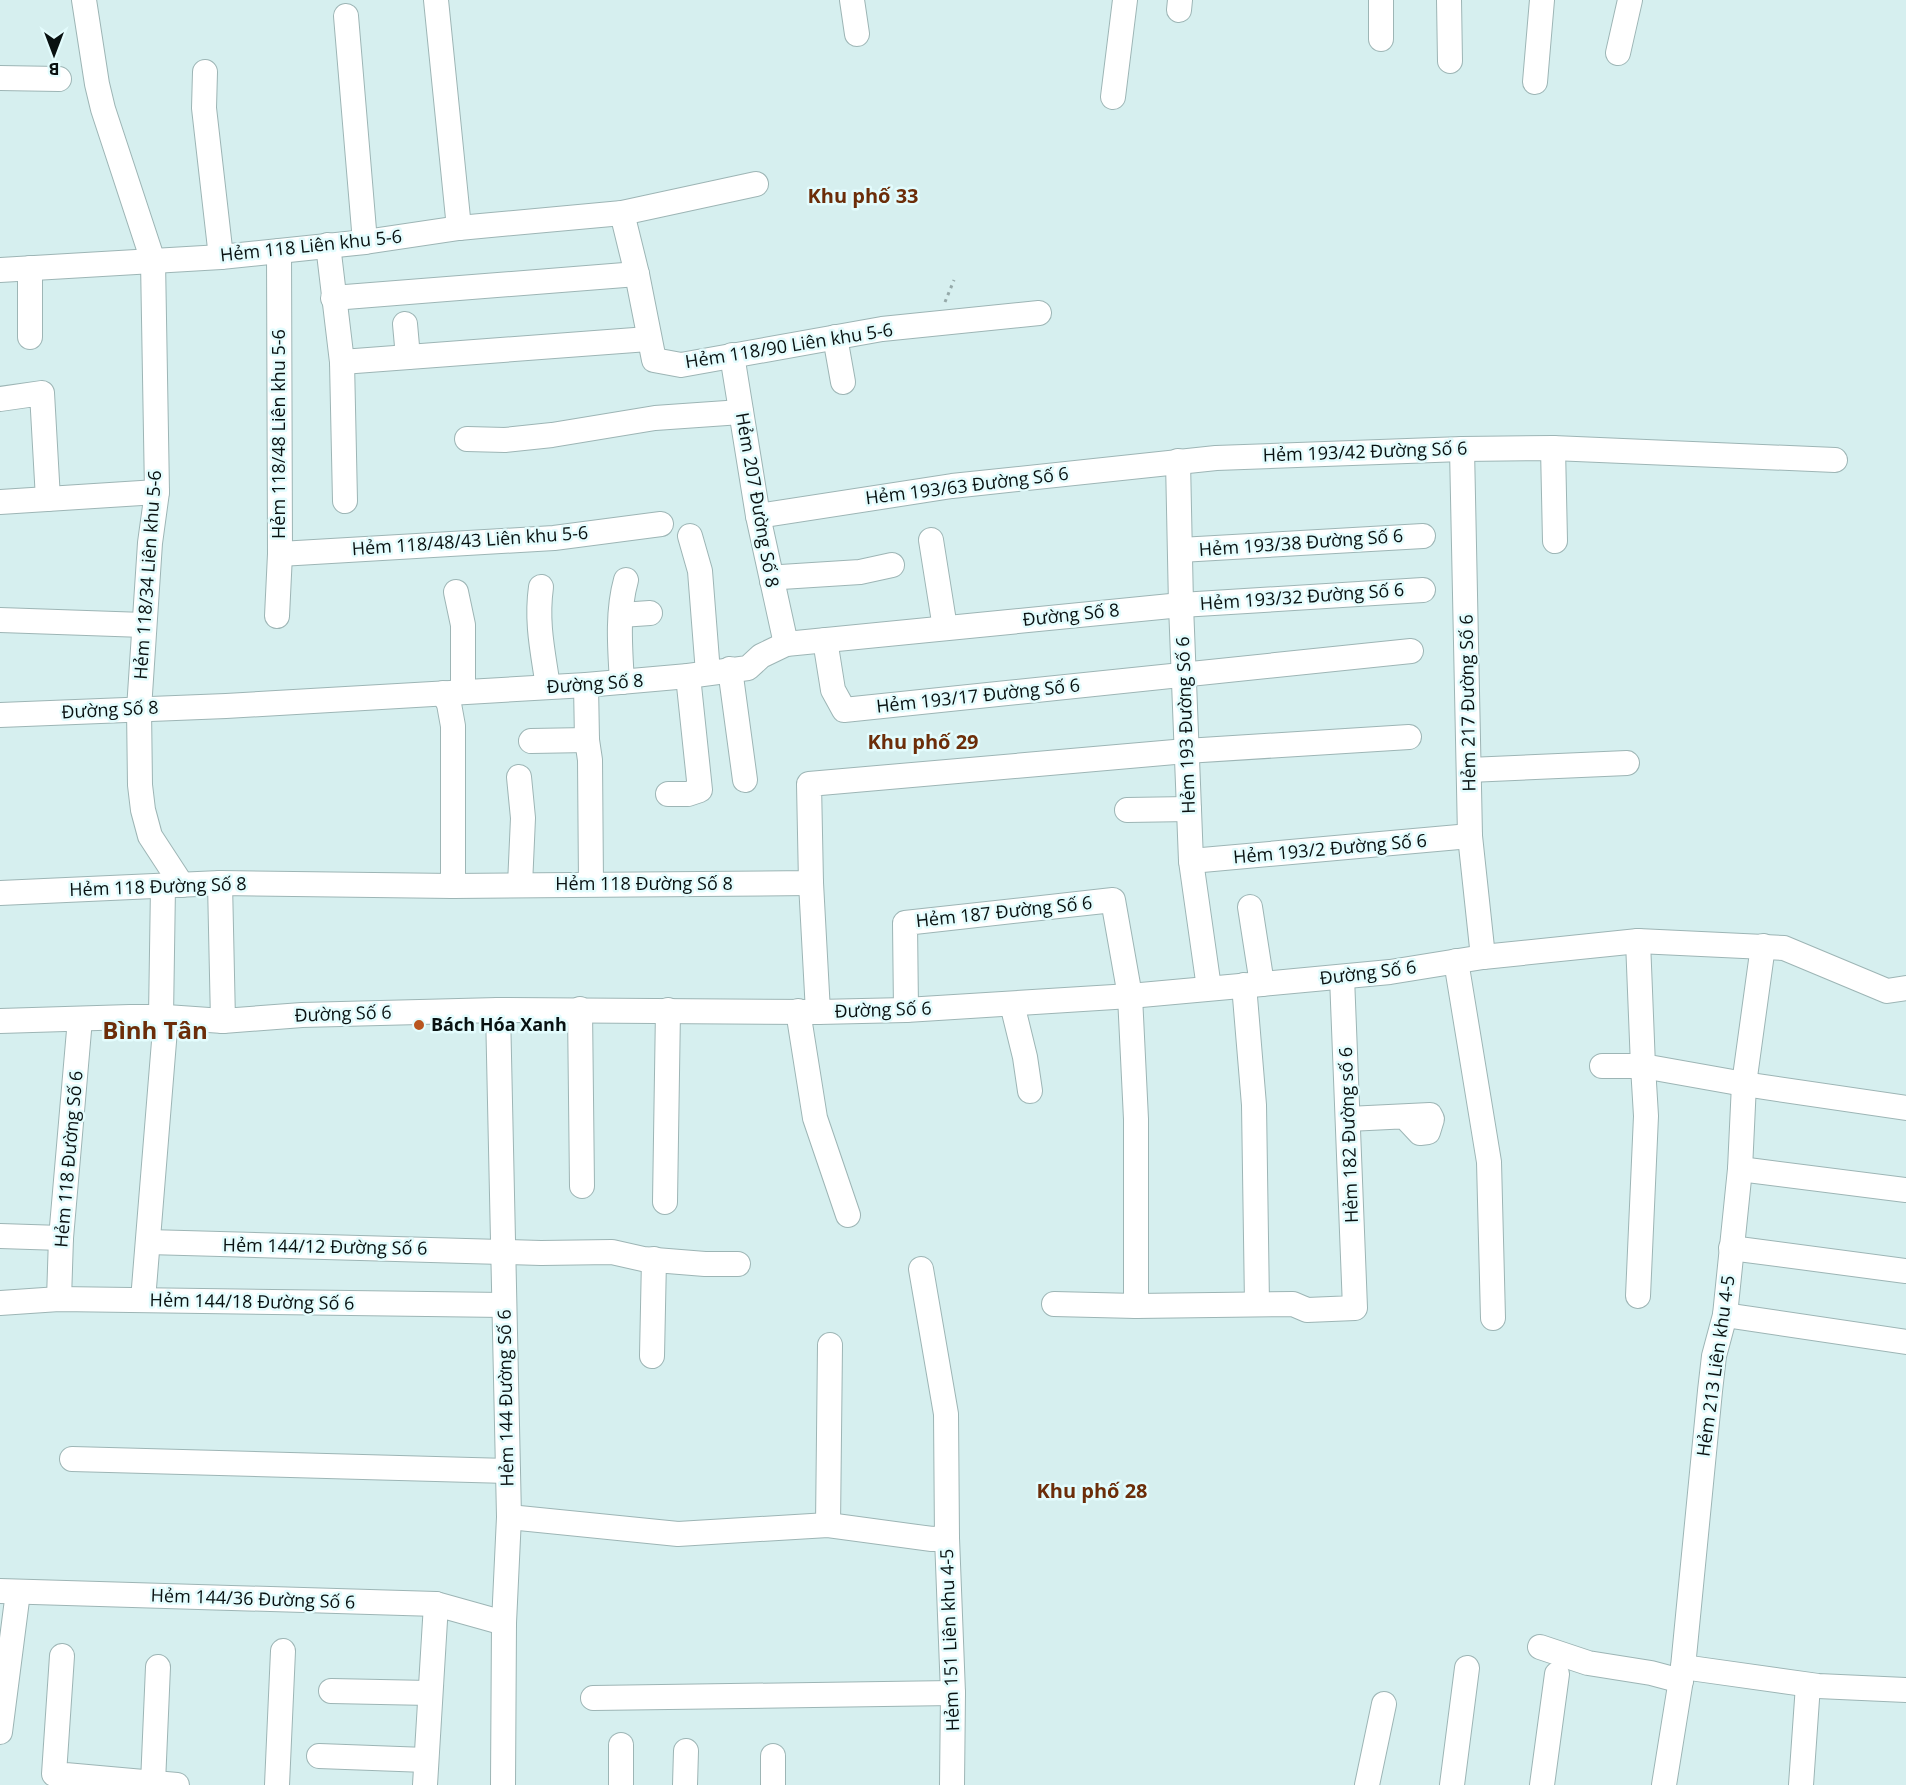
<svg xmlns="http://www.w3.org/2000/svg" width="1906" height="1785" font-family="'Open Sans',sans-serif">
	<rect width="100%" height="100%" fill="#d6efef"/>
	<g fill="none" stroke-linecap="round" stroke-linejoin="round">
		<!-- minor casing -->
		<g stroke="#9db5b5" stroke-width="26">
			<g id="minor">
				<path d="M84,0L97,84L103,109L153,261L157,492L150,543L139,709L140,785L143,810L150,836L182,885"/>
				<path d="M436,0L459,228"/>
				<path d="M852,0L857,34"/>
				<path d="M1449,0L1450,61"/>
				<path d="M1179,10L1180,0"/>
				<path d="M346,16L365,242"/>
				<path d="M1381,39V0"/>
				<path d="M1618,53L1630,0"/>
				<path d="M205,72L204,108L221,257"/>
				<path d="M0,78L59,79"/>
				<path d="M1535,82L1542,0"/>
				<path d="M1113,97L1125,0"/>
				<path d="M622,213L637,274L654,360L681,365L882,329L1039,313"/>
				<path d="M328,245L342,362L345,501"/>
				<path d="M0,270L221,257L365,242L459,228L622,213L756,184"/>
				<path d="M333,298L637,274"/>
				<path d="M405,324L408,357"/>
				<path d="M30,337V268"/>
				<path d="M835,337L843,382"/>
				<path d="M732,355L758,516L786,644"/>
				<path d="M342,362L648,339"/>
				<path d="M0,399L42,393L48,499"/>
				<path d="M467,439L505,440L552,435L655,418L741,412"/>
				<path d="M1553,448L1555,541"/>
				<path d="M1462,449L1470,836L1483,957"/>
				<path d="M1178,461L1181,605L1191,861L1209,988"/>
				<path d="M0,502L157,492"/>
				<path d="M758,516L952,486L1216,458L1462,449L1553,448L1835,460"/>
				<path d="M690,536L700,571L708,673"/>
				<path d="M931,540L945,628"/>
				<path d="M1180,550L1423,536"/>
				<path d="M280,554L554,538L661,524"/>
				<path d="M772,581L781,577L860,572L892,565"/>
				<path d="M541,587C536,623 543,652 548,687"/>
				<path d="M456,592L463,625V692"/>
				<path d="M621,615L650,613"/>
				<path d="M277,616L280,554L279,251"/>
				<path d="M0,620L144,625"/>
				<path d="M825,640L833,690L844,710L1411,651"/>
				<path d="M730,669L745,780"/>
				<path d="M622,682C620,648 617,612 626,580"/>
				<path d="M586,685L587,740L590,760L591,884"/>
				<path d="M443,693L449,704L453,726V886"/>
				<path d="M0,715L226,706L586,685L688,676L748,668L761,656L786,644L1181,605L1423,590"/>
				<path d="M531,741L587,740"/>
				<path d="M1469,770L1627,763"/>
				<path d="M519,777L523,818L520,885"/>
				<path d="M668,794H688L700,790L688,676"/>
				<path d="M1127,810L1189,809"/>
				<path d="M1191,861L1470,836"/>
				<path d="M220,883L223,1021"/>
				<path d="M811,883L818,1012"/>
				<path d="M0,893L220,883L453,886L811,883L809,784L1186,751L1409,737"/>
				<path d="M1250,907L1262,984"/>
				<path d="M1638,941L1643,1066L1744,1084L1906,1108"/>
				<path d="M1456,961L1489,1162L1493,1318"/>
				<path d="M1244,985L1254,1105L1257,1304"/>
				<path d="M1012,1004L1025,1057L1030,1091"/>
				<path d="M580,1009L582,1186"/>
				<path d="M498,1010L509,1517L504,1623L503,1785"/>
				<path d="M906,1010L905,923L1113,900L1130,996L1136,1119V1306"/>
				<path d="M798,1011L815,1118L848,1215"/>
				<path d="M161,1017L163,886"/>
				<path d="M0,1021L130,1017H166L223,1021L302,1015L498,1010L818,1012L906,1010L1130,996L1262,984L1390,972L1483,957L1638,941L1784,948L1887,991L1906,988"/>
				<path d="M1602,1066H1643L1646,1116L1638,1296"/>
				<path d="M1348,1119L1430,1115L1432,1119L1428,1132L1420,1133L1405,1117"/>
				<path d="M1740,1169L1906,1190"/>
				<path d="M665,1202L668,1010"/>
				<path d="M0,1236L61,1238"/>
				<path d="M148,1242L541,1253L612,1252L643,1259L705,1264H738"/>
				<path d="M1731,1248L1906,1271"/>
				<path d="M921,1269L946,1414L947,1538"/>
				<path d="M59,1299L61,1238L80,1019"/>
				<path d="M143,1300L166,1017"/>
				<path d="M0,1303L59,1299L504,1305"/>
				<path d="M1054,1304L1136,1306L1293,1304L1307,1310L1355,1308L1342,977"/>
				<path d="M1725,1315L1906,1342"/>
				<path d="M652,1356L654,1259"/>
				<path d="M72,1459L508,1471"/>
				<path d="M509,1517L678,1534L828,1525L932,1539L947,1538L953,1693L952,1785"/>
				<path d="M828,1525L830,1345"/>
				<path d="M0,1591L436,1604L504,1623"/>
				<path d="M1540,1647L1588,1663L1651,1673L1681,1681"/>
				<path d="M62,1656L54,1774L177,1785"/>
				<path d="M1683,1667L1818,1686L1906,1690"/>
				<path d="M331,1691L430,1693"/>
				<path d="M593,1698L953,1693"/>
				<path d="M0,1732L18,1592"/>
				<path d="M319,1756L426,1760"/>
				<path d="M153,1783L158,1667"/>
				<path d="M277,1785L283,1651"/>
				<path d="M425,1785L436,1604"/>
				<path d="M621,1785V1745"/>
				<path d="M685,1785L686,1751"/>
				<path d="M773,1785V1756"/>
				<path d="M1367,1785L1384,1704"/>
				<path d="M1452,1785L1467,1668"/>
				<path d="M1542,1785L1557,1674"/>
				<path d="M1664,1785L1683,1667L1710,1391L1714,1356L1725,1315L1740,1169L1744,1084L1763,946"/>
				<path d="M1801,1785L1808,1685"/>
			</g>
		</g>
		<!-- path -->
		<path stroke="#95a9a9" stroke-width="3" stroke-dasharray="3 4.5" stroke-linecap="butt" d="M945,302L954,280"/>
		<!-- minor -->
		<use href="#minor" stroke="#fff" stroke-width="24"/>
	</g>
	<!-- markers -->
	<circle fill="#b9561f" stroke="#e3fcfd" stroke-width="2" cx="419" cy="1025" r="6"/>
	<g text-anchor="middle" stroke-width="5" stroke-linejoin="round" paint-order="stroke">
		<!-- street labels -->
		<g font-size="18" fill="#091111" stroke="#e3fcfd">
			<text transform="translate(311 246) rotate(-6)" y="6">Hẻm 118 Liên khu 5-6</text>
			<text transform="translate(789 346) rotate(-9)" y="6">Hẻm 118/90 Liên khu 5-6</text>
			<text transform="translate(279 434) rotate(-90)" y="6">Hẻm 118/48 Liên khu 5-6</text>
			<text transform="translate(1365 452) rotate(-2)" y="6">Hẻm 193/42 Đường Số 6</text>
			<text transform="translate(967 486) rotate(-7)" y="6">Hẻm 193/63 Đường Số 6</text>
			<text transform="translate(757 500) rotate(80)" y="6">Hẻm 207 Đường Số 8</text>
			<text transform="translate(470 541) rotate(-4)" y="6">Hẻm 118/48/43 Liên khu 5-6</text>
			<text transform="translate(1301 543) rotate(-4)" y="6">Hẻm 193/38 Đường Số 6</text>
			<text transform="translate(148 575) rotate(-86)" y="6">Hẻm 118/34 Liên khu 5-6</text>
			<text transform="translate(1302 597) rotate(-4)" y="6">Hẻm 193/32 Đường Số 6</text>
			<text transform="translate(1071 615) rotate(-6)" y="6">Đường Số 8</text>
			<text transform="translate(595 684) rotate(-4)" y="6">Đường Số 8</text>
			<text transform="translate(978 696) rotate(-6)" y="6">Hẻm 193/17 Đường Số 6</text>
			<text transform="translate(1468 703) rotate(-91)" y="6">Hẻm 217 Đường Số 6</text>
			<text transform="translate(110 710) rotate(-3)" y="6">Đường Số 8</text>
			<text transform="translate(1186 725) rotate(-92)" y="6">Hẻm 193 Đường Số 6</text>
			<text transform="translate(1330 849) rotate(-5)" y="6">Hẻm 193/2 Đường Số 6</text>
			<text x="644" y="890">Hẻm 118 Đường Số 8</text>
			<text transform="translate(158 887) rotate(-2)" y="6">Hẻm 118 Đường Số 8</text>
			<text transform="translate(1004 912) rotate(-6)" y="6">Hẻm 187 Đường Số 6</text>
			<text transform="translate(1368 973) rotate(-7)" y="6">Đường Số 6</text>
			<text transform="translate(883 1010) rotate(-2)" y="6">Đường Số 6</text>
			<text transform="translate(343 1014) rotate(-2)" y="6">Đường Số 6</text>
			<text transform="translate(1349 1135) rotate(-92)" y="6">Hẻm 182 Đường số 6</text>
			<text transform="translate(69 1159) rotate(-85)" y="6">Hẻm 118 Đường Số 6</text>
			<text transform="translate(325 1247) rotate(1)" y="6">Hẻm 144/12 Đường Số 6</text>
			<text transform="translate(252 1302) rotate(1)" y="6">Hẻm 144/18 Đường Số 6</text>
			<text transform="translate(1716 1366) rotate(-82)" y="6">Hẻm 213 Liên khu 4-5</text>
			<text transform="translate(506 1398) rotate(-91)" y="6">Hẻm 144 Đường Số 6</text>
			<text transform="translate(253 1599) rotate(2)" y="6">Hẻm 144/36 Đường Số 6</text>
			<text transform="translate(950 1640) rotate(-92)" y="6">Hẻm 151 Liên khu 4-5</text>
		</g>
		<!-- poi labels -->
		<g font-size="18" font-weight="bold" fill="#091111" stroke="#e3fcfd" text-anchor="start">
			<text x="431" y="1031">Bách Hóa Xanh</text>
		</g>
		<!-- neighbourhood labels -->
		<g font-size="20" font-weight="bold" fill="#6c2d09" stroke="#e3fcfd">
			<text x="863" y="203">Khu phố 33</text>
			<text x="923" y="749">Khu phố 29</text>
			<text x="1092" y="1498">Khu phố 28</text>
		</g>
		<!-- district labels -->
		<g font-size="24" font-weight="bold" fill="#6c2d09" stroke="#e3fcfd">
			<text x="155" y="1039">Bình Tân</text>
		</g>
	</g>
	<!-- north arrow -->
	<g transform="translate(54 54) rotate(180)" stroke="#e3fcfd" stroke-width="4.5" paint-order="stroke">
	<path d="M0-4.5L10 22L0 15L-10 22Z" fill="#091111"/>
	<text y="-9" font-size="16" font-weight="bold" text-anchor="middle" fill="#091111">B</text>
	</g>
</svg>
